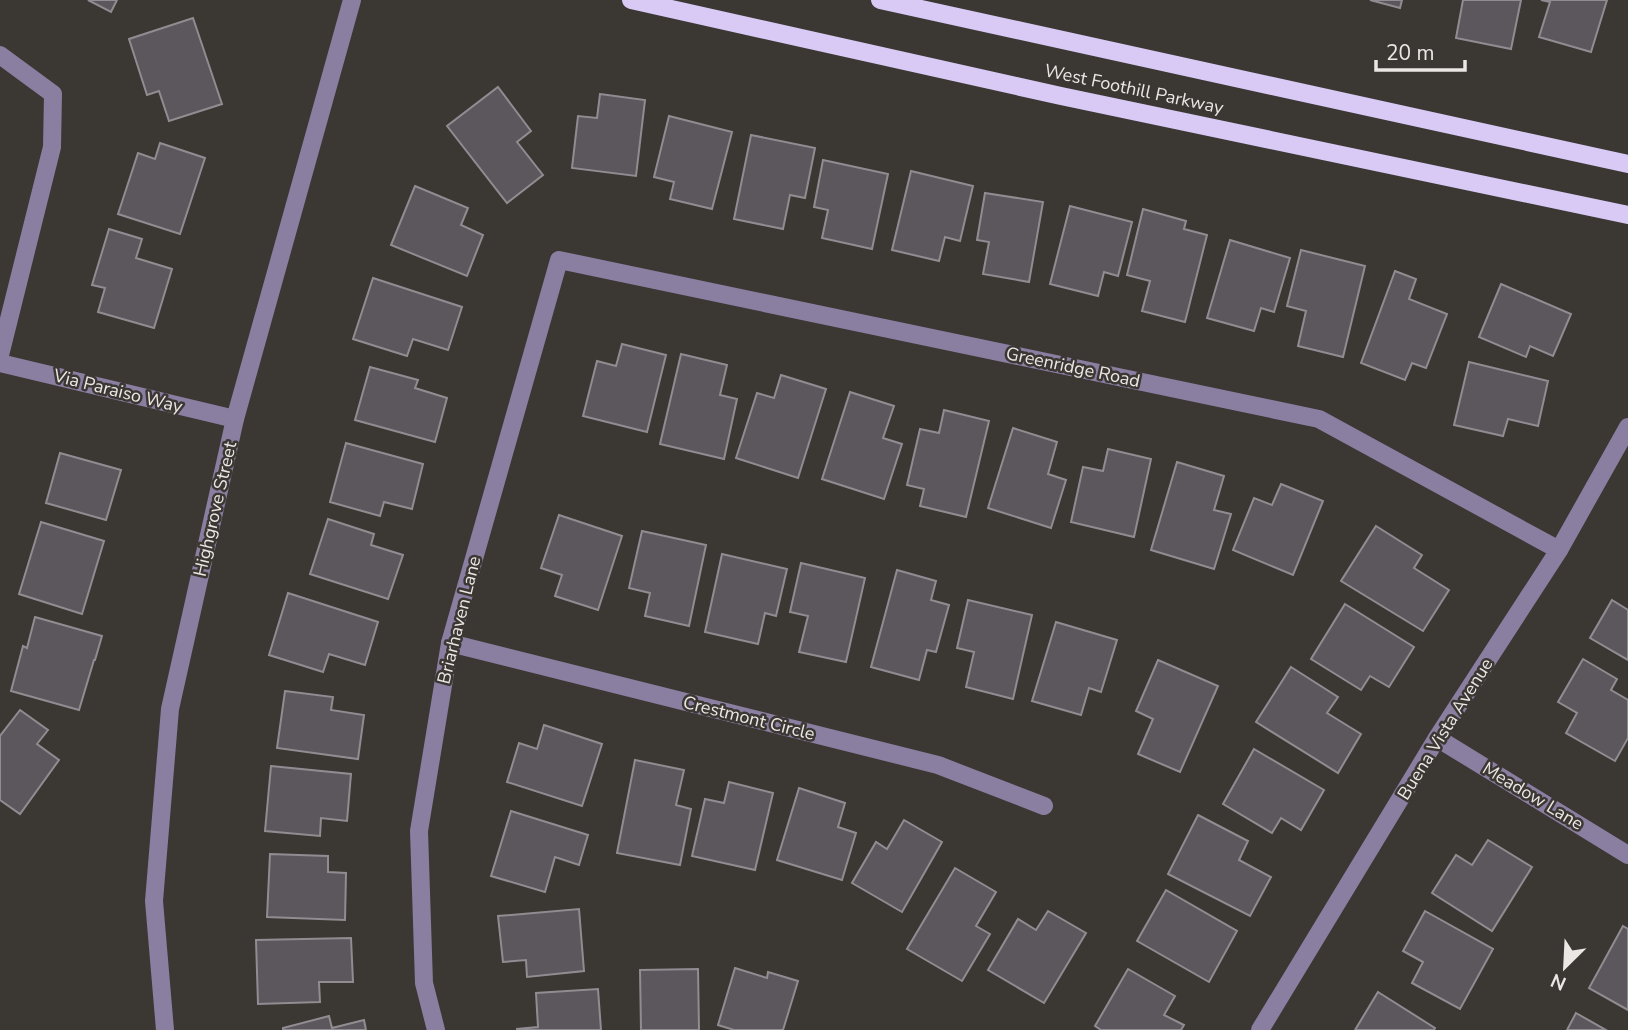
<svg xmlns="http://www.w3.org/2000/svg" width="1628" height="1030" font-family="'Nunito Sans',sans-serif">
	<rect width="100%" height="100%" fill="#3b3733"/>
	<!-- building -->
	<g fill="#5c575c" stroke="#918c91" stroke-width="2">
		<path d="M88,0H117L111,12Z"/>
		<path d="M1370,0H1402L1400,8Z"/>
		<path d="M1463,0H1521L1511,49L1456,38Z"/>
		<path d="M1541,0H1607L1591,52L1539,37L1550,2Z"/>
		<path d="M193,18L222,104L169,121L159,91L147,95L129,39Z"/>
		<path d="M498,87L531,131L517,142L543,175L507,203L447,126Z"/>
		<path d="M600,94L645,100L636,176L572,168L578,116L597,118Z"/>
		<path d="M669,116L732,132L712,209L670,199L674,182L654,177Z"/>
		<path d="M751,135L815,148L805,198L790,195L783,229L734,219Z"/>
		<path d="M160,143L205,158L180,234L118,214L138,153L155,159Z"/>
		<path d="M823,160L888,174L872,249L822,238L828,210L814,207Z"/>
		<path d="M911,171L973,186L960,241L945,237L939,261L892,250Z"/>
		<path d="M415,186L468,208L461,225L483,235L467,276L391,245Z"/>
		<path d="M985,193L1043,202L1029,282L983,274L989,242L977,240Z"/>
		<path d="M1070,206L1132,222L1118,276L1104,272L1098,296L1050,284Z"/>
		<path d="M1143,209L1186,221L1184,229L1207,235L1185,322L1142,311L1150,281L1127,275Z"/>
		<path d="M109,229L142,239L136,258L172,269L154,328L98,312L105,288L92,285Z"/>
		<path d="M1230,240L1290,258L1274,312L1261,308L1254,331L1207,318Z"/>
		<path d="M1301,250L1365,266L1343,357L1298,346L1306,311L1287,306Z"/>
		<path d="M1395,271L1416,279L1409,299L1447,314L1426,368L1412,363L1405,380L1361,363Z"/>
		<path d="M373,278L462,307L448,350L413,339L407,356L353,339Z"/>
		<path d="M1501,284L1571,314L1553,356L1530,346L1526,357L1479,337Z"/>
		<path d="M622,344L666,355L647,432L583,416L597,361L616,366Z"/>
		<path d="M681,354L727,365L720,395L737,399L724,459L660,444Z"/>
		<path d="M1469,362L1548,381L1538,426L1508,419L1503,436L1454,425Z"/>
		<path d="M370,367L418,380L415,388L447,398L435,442L355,420Z"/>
		<path d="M781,375L826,389L798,478L736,458L757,393L774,398Z"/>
		<path d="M850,392L894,406L883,438L902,444L884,499L822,479Z"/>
		<path d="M944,410L989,421L966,517L920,506L924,489L907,485L920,429L939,433Z"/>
		<path d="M1013,428L1057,442L1048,474L1066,480L1051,528L988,508Z"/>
		<path d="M346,443L423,464L412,509L384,502L380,516L330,502Z"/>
		<path d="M1108,449L1151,459L1134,537L1071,522L1083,467L1103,471Z"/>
		<path d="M60,453L121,470L106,520L46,503Z"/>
		<path d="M1177,462L1224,476L1214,510L1231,514L1214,569L1151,550Z"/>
		<path d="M1281,484L1323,501L1293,575L1233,550L1254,498L1272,505Z"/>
		<path d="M559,515L622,536L598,610L555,596L562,575L541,568Z"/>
		<path d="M328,519L374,534L371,545L403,555L388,599L310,574Z"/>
		<path d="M41,522L104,541L82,614L19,594Z"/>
		<path d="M1376,526L1422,555L1414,568L1449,590L1423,631L1341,581Z"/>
		<path d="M642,531L706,545L689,626L645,616L650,593L629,588Z"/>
		<path d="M722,554L787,569L776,616L765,613L758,644L705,632Z"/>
		<path d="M801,563L865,578L846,662L799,652L808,616L790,612Z"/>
		<path d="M897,570L936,581L931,600L949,605L936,652L927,650L919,680L871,667Z"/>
		<path d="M288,593L378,622L365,665L329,654L323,672L269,655Z"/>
		<path d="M968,600L1032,615L1013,699L966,687L974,652L957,648Z"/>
		<path d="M1612,600L1628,610V660L1590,638Z"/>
		<path d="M1345,604L1414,647L1389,687L1370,676L1361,690L1311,659Z"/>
		<path d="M35,617L102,636L95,660H94L79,710L11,691L23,646L27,648Z"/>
		<path d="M1056,622L1117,640L1101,692L1089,688L1081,715L1032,701Z"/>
		<path d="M1583,659L1617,679L1611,690L1628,700V738L1615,761L1566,733L1577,713L1558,702Z"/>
		<path d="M1158,660L1218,686L1180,772L1138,754L1153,719L1136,711Z"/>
		<path d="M1291,667L1338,697L1327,713L1361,734L1338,773L1256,722Z"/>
		<path d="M285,691L333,697L331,710L364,715L358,759L277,748Z"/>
		<path d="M20,710L48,730L37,744L59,760L20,814L0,800V736Z"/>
		<path d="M544,725L602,744L582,806L507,782L519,743L537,749Z"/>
		<path d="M1254,749L1324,790L1301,830L1281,818L1272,833L1223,804Z"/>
		<path d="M635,760L684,770L676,805L691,809L680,865L617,853Z"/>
		<path d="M271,766L351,774L347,821L321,818L320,836L265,831Z"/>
		<path d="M729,782L773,793L755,870L692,856L705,799L724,803Z"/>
		<path d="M799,788L845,803L838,827L856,833L842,880L777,860Z"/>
		<path d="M511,811L588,835L579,865L555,857L545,892L491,876Z"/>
		<path d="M1198,815L1248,841L1239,860L1271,877L1250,916L1168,874Z"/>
		<path d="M904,820L942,842L902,912L852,883L876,842L887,849Z"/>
		<path d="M1488,840L1532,867L1492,931L1432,893L1456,855L1472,865Z"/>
		<path d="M270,854L328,856V872L346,873L345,920L267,917Z"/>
		<path d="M955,868L996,892L976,926L990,934L962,981L907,949Z"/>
		<path d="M1166,890L1237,931L1209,982L1137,941Z"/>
		<path d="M579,909L584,971L527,977L526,960L503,962L498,916Z"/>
		<path d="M1048,911L1086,933L1044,1003L988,970L1018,919L1036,930Z"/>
		<path d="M1425,911L1493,949L1460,1009L1412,983L1423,962L1403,951Z"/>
		<path d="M1623,926L1628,929V1010L1589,988Z"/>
		<path d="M351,938L353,982H319L320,1002L258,1004L256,940Z"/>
		<path d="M735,968L767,978L768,972L798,981L783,1030H734L718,1025Z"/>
		<path d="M698,969L699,1030H641L640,970Z"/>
		<path d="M1128,969L1175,996L1164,1015L1184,1025L1181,1030H1101L1095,1026Z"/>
		<path d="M598,989L601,1030H517V1029L538,1027L536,993Z"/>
		<path d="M1378,992L1435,1028L1434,1030H1355Z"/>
		<path d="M1576,1013L1606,1030H1567Z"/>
		<path d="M329,1016L332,1028L364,1020L366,1030H283V1028Z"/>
	</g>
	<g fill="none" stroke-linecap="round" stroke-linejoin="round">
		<!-- minor -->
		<g stroke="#8a7ea1" stroke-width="18">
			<path d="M0,55L53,94L52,147L0,355"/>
			<path d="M0,363L235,419"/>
			<path d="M450,643L938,765L1044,806"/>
			<path d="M1437,738L1628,855"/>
			<path d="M165,1030L154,901L170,709L235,419L352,0"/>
			<path d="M436,1030L424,983L419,831L450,643L559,260L1319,419L1559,550"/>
			<path d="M1260,1030L1437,738L1559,550L1628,427"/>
		</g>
		<!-- major -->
		<g stroke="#d8caf5" stroke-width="18">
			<path d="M631,0L1061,96L1628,215"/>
			<path d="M880,0L1628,164"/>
		</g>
	</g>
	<g text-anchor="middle" stroke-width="5" stroke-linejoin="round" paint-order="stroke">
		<!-- street labels -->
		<g font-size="18" fill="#eae7e4" stroke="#3b3733">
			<text transform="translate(1134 89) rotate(12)" y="6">West Foothill Parkway</text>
			<text transform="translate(1073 367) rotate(12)" y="6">Greenridge Road</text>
			<text transform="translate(118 391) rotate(14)" y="6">Via Paraiso Way</text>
			<text transform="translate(215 509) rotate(-77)" y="6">Highgrove Street</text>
			<text transform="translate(459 620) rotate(-76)" y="6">Briarhaven Lane</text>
			<text transform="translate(749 718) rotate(14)" y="6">Crestmont Circle</text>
			<text transform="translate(1445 729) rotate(-58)" y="6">Buena Vista Avenue</text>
			<text transform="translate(1533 796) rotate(31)" y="6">Meadow Lane</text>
		</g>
	</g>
	<!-- north arrow -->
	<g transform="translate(1565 967) rotate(204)" stroke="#3b3733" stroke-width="5" paint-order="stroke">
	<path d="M0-5L12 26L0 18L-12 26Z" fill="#eae7e4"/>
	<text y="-10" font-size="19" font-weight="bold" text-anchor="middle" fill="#eae7e4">N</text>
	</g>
	<!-- scale -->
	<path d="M1376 60v10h89v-10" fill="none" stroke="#eae7e4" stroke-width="3.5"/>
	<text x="1386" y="60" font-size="21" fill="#eae7e4" stroke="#3b3733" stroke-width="5" paint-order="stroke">20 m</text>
</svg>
